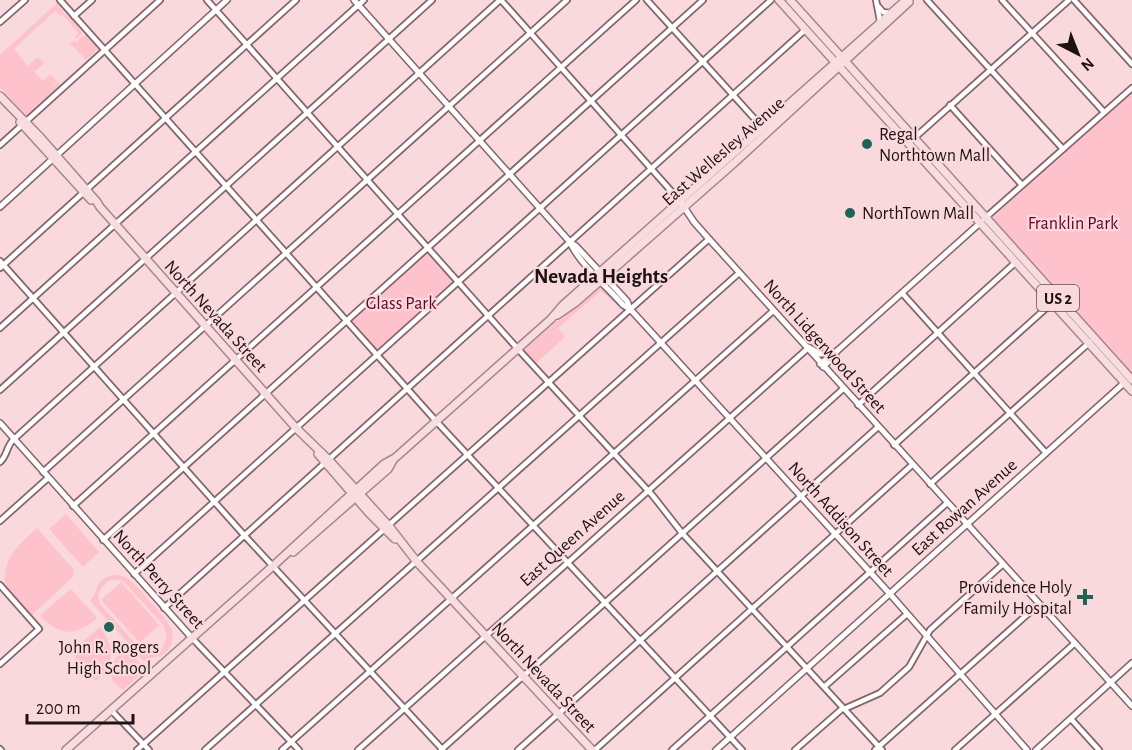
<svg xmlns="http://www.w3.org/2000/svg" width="1132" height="750" font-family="'Alegreya Sans',sans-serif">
	<rect width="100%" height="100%" fill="#fad9dd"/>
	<!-- green -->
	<g fill="#fdc2cb" fill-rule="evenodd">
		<path d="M58,2L75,19L73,20L82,33L77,38H74L78,33L63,15L60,16L55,11L14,49L28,66L38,57L44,63L34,72L43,81L50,74L57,81L49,89L58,82L60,85L26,116L0,88V55L57,3L64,13L73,20Z"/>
		<path d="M86,35L98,49L86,60L70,43L74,41L78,44L77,41Z"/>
		<path d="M1132,92V375L993,218L1041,172Z"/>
		<path d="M429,251L455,281L454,282L379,350L376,349L352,320Z"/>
		<path d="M598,286L603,287L619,304L617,305L601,291L558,328L565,337L536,363L525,351L526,348Z"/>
		<path d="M66,514L99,552L83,567L49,529Z"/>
		<path d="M37,528L74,570L73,577L32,615C23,605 12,596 6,586C0,561 21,542 37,528Z"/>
		<path d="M113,575C118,575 122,575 127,578C135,583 167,619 171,628C174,635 173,644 168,650C161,659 151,655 144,661L90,601C100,590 93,580 113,575ZM111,580H120L127,585L164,626L167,638L161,651L152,653L143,652L100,604C96,593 101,585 111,580Z"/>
		<path d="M121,582L159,625L140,643L101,600Z"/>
		<path d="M69,590H72L97,618C75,638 60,635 40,616Z"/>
		<path d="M100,627C114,645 116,665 96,681L75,658V648Z"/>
		<path d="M126,650H129L143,667V672L123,690L113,682C108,668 114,657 126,650Z"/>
	</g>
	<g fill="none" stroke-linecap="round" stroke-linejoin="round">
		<!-- minor casing -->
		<g stroke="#83666b" stroke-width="8">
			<g id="minor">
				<path d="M60,0L436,421L742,750"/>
				<path d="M207,0L517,348L653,496L682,533L882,750"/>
				<path d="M501,0L680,201"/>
				<path d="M647,0L762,127"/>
				<path d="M876,0L880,21"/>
				<path d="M927,0L1063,149"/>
				<path d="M1002,0L1104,112"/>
				<path d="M1074,0L1132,64"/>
				<path d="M877,5L883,12L889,13"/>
				<path d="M74,16L92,0"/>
				<path d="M0,22L25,0"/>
				<path d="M950,105L1022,185"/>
				<path d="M912,140L1069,0"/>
				<path d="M0,145L160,0"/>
				<path d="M984,219L1132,88"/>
				<path d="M0,261L244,535L443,750"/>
				<path d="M0,268L296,0"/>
				<path d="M902,293L1046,453"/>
				<path d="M0,328L364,0"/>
				<path d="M0,390L432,0"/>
				<path d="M858,405L1016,262"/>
				<path d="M894,445L1053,302"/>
				<path d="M0,462C8,455 6,446 14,439L500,0"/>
				<path d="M43,472L567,0"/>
				<path d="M930,484L1090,342"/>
				<path d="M73,506L636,0"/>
				<path d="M0,521L48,478"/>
				<path d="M103,540L703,0"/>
				<path d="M134,574L771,0"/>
				<path d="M0,585L39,629L0,664"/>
				<path d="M164,608L806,29"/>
				<path d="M192,638L299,750"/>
				<path d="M824,687L907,614"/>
				<path d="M844,709L880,693L909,667L930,630L1003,564"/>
				<path d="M111,710L149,750"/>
				<path d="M1071,719L1099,750"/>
				<path d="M0,749L1,750"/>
				<path d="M137,750L709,239"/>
				<path d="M205,750L739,273"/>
				<path d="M282,750L773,311"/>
				<path d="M358,750L807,349"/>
				<path d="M441,750L843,389"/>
				<path d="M518,750L878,427"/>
				<path d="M595,750L912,465"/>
				<path d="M672,750L947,503"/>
				<path d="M795,750L843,708"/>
				<path d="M875,750L1039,604"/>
				<path d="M955,750L1075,643"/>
			</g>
		</g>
		<!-- tertiary casing -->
		<g stroke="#83666b" stroke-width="8">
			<g id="tertiary">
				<path d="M354,0L570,242L576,246L627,301L630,309"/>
				<path d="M680,201L694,222L709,239L1132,706"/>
				<path d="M0,207L227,0"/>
				<path d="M570,242C577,261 609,289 623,305L631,310L890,594L1027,750"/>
				<path d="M808,347L820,354L830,353"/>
				<path d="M820,364L837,351L980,223"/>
				<path d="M823,367L834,356L837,351"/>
				<path d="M0,423L192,638"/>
				<path d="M716,750L1124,383"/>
				<path d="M1036,750L1132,663"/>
			</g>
		</g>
		<!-- primary casing -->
		<g stroke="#a7868b" stroke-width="10">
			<g id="primary">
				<path d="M779,0L1132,391"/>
				<path d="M790,0L1132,380"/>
				<path d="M0,96L41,138L97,202L100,207L296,428L329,460L389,526L417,562L592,750"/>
				<path d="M20,122L91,200"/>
				<path d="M557,315L576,302L734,163L909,2"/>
				<path d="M318,454L369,513L395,539"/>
				<path d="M293,552L388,469L393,460"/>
				<path d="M66,750L273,566L384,464L395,458L551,319L563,305L906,0"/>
			</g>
		</g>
		<!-- minor -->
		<use href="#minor" stroke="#fff" stroke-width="4.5"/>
		<!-- tertiary -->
		<use href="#tertiary" stroke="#fff" stroke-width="5"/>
		<!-- primary -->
		<use href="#primary" stroke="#f7dce0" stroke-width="7"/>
	</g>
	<!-- markers -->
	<g fill="#1f6557" stroke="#fad9dd" stroke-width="2">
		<circle cx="867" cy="144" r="6"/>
		<circle cx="850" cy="213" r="6"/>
		<path d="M1082 588h6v6h6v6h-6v6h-6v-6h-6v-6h6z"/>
		<circle cx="109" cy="627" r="6"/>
	</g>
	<g text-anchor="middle" stroke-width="4.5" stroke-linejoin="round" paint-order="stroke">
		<!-- shield labels -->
		<rect fill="#fad9dd" stroke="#5f4e50" stroke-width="1.5" x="1037" y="285" width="42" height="26" rx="4.5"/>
		<g font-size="16" font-weight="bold" fill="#1d1214">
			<text x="1058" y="304">US 2</text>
		</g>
		<!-- poi labels -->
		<g font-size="18" fill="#1d1214" stroke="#fad9dd" text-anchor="start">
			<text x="879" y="140">Regal<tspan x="879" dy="21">Northtown Mall</tspan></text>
			<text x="862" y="219">NorthTown Mall</text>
			<text x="1072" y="593" text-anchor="end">Providence Holy<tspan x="1072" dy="21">Family Hospital</tspan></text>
			<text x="109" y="653" text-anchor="middle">John R. Rogers<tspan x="109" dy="21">High School</tspan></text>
		</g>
		<!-- street labels -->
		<g font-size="18" fill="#1d1214" stroke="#fad9dd">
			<text transform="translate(723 151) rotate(-41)" y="6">East Wellesley Avenue</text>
			<text transform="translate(216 316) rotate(48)" y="6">North Nevada Street</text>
			<text transform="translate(825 346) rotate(48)" y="6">North Lidgerwood Street</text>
			<text transform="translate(964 507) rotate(-42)" y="6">East Rowan Avenue</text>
			<text transform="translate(841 519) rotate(48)" y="6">North Addison Street</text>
			<text transform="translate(572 538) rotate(-42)" y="6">East Queen Avenue</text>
			<text transform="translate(159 579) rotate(48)" y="6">North Perry Street</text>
			<text transform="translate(544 677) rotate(47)" y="6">North Nevada Street</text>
		</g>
		<!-- park labels -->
		<g font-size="18" fill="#6d002a" stroke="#fad9dd">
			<text x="1073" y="229">Franklin Park</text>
			<text x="401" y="309">Glass Park</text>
		</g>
		<!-- quarter labels -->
		<g font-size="21" font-weight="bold" fill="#1d1214" stroke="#fad9dd">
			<text x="601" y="283">Nevada Heights</text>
		</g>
	</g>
	<!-- north arrow -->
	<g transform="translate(1078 54) rotate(138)" stroke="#fad9dd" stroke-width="4.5" paint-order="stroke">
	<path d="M0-4.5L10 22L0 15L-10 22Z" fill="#1d1214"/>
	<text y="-9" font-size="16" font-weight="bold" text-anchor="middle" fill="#1d1214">N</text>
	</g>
	<!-- scale -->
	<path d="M27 714v9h106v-9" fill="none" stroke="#1d1214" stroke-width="3"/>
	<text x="36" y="714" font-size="18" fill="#1d1214" stroke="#fad9dd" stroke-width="4.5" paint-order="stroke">200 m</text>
</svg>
